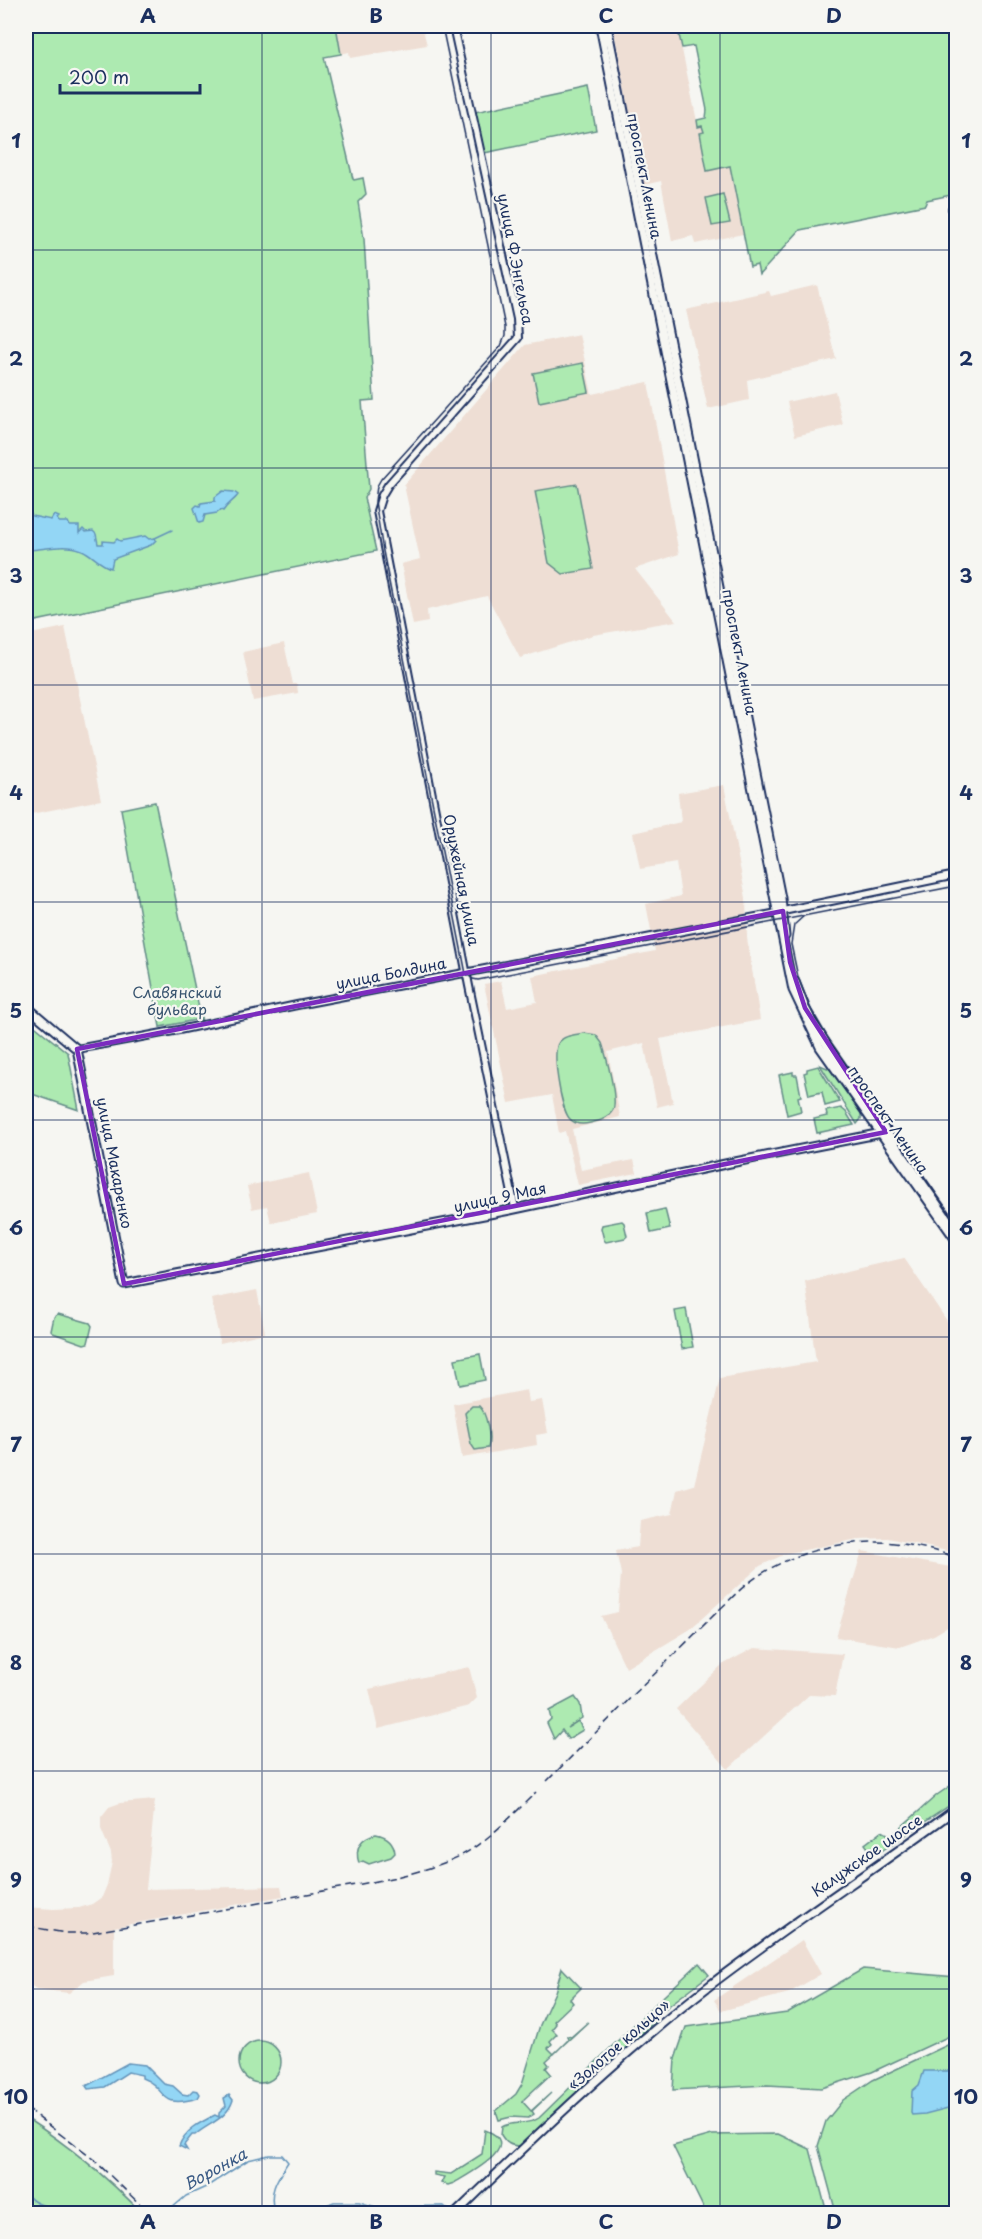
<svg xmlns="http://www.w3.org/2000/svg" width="982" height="2239" font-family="'Playpen Sans',sans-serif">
	<rect width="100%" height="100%" fill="#f6f6f2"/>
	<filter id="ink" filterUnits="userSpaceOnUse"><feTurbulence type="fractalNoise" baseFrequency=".0167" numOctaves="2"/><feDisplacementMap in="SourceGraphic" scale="12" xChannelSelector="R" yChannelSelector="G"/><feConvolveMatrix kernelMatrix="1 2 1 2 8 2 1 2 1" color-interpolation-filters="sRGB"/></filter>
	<g filter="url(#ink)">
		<!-- built -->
		<g fill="#eeded4">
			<path d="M336,26H422L427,45L350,58L349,52L341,54Z"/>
			<path d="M613,26H677L698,126H702L704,132L700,134L707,170L730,166L743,234L695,244L693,236L672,241L661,181L644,185Z"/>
			<path d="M817,285L836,359L747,380L749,400L708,409L686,310L769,291L771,296Z"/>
			<path d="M579,334L592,394L648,382L679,554L635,569L676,621L593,635L520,658L487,596L427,610L428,622L413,625L401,564L420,559L404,485L525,345Z"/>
			<path d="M835,391L843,425L795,436L787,402Z"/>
			<path d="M65,627L101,800L26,815V635Z"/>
			<path d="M284,643L293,684H297L298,693L253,701L243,652Z"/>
			<path d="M724,785L746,898L747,938L760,1020L660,1039L673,1103L657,1107L644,1043L608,1052L620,1117L572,1129L581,1170L634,1160L637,1173L578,1185L565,1131L559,1133L552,1095L509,1103L484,984L501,981L507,1008L537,1002L532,976L655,951L646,904L681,896L676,863L640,869L633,833L681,822L678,793Z"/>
			<path d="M309,1173L317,1214L271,1223L267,1206L252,1209L247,1186Z"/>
			<path d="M904,1258L956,1334V1553L888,1538L858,1539L785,1554L760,1566L689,1630L626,1668L601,1616L618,1612L621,1574L616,1551L638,1547L640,1521L672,1514L677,1490L694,1485L720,1378L816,1362L805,1281Z"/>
			<path d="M257,1290L265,1333L220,1343L211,1299Z"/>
			<path d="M527,1390L529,1402L542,1400L548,1433L536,1435L537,1445L462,1458L453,1404Z"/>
			<path d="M862,1551L956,1568V1622L934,1635L900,1647L836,1637Z"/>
			<path d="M754,1648L843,1654L835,1696L809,1695L728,1769L676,1709L722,1665Z"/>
			<path d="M469,1667L477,1698L469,1706L378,1729L369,1689Z"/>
			<path d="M155,1800L146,1889L281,1886L283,1896L114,1927V1976L84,1981L69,1993L36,1989L26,1982V1907L53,1909L79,1908L92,1904L102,1897L107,1885L112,1862L111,1853L101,1829V1817L109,1807L120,1803Z"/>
			<path d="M802,1940L821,1974L789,1993L721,2011L714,2000Z"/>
		</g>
		<!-- green -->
		<g fill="#adeab1" stroke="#648c88" stroke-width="1.5">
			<path d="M26,26H336L341,54L324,57L353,179L354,180L363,178L366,194L358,202L364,239L374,400L362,401L369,489L364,498L376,551L26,623Z"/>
			<path d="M677,26H956V194L927,200L925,205L800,230L759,275L757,265L750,267L730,166L707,171L700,133L704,132L702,126L698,127L697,120L706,118L707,110L694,46L682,48Z"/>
			<path d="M588,88L596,130L484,153L475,112Z"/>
			<path d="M723,194L730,223L712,226L706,198Z"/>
			<path d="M583,363L589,392L539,402L533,373Z"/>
			<path d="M577,484L593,569L563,574L549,563L535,491Z"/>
			<path d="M155,802L202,1022L200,1019L160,1027L121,809Z"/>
			<path d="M26,1019L68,1053L79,1110L26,1092Z"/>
			<path d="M584,1033L596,1035L602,1043C606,1055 618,1099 613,1110C608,1119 599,1121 590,1123C582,1125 574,1124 569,1118C561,1108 551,1052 559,1042C564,1035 576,1035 584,1033Z"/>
			<path d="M820,1065L830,1069L861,1113V1119L857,1124Z"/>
			<path d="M818,1066L840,1102L825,1106L822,1092L809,1095L804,1073L807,1072V1069Z"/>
			<path d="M793,1072V1075H797L801,1096L798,1097L801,1111L787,1115L779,1075Z"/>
			<path d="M841,1108L846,1112L854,1125L817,1133L814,1119L827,1116L826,1111Z"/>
			<path d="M665,1209L670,1229L651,1233L647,1213Z"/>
			<path d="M622,1221L624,1223L627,1236L625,1238L606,1242L604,1240L601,1228L602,1225Z"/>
			<path d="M686,1309L693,1347L682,1349L675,1311Z"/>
			<path d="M58,1314L90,1323L92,1326L88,1343L84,1344L53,1333L51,1331L54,1317Z"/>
			<path d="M480,1354L485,1380L460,1385L455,1359Z"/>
			<path d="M472,1406H479C487,1413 491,1437 488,1448L475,1450L471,1444L465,1413Z"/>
			<path d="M575,1697L580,1704L582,1718L567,1728L578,1721L583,1730L568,1739L562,1730L554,1739L547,1723L551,1719L549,1711Z"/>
			<path d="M956,1782V1801L877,1854L871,1852L865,1844L882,1831L891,1836L937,1795Z"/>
			<path d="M376,1834C387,1836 394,1842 395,1853L391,1857L369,1864L363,1861L359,1863C354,1848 361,1837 376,1834Z"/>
			<path d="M699,1963L709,1975L654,2017L648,2011Z"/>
			<path d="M562,1968L581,1988L570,1999L573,2003L554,2021L556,2024L552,2029L557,2034L550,2041L552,2044L548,2048L554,2054L568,2040L567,2036L571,2037L588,2022L546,2061L549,2065L546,2068L551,2074L522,2101L531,2111L551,2093L532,2111L534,2114L528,2118L511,2117L499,2120L496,2111L516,2094L522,2084L540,2025L555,1992Z"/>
			<path d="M863,1969L956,1977V2033L872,2072L822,2088L767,2085L673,2090L675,2059L686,2027L787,2013Z"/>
			<path d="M647,2012L655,2021L530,2138L520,2146C510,2146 506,2143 501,2135L502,2127C514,2120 527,2126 539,2118Z"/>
			<circle cx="260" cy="2062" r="21"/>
			<path d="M956,2041V2213H836L818,2146L826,2121L843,2100L873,2080Z"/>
			<path d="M26,2118C68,2145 107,2177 142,2213H26Z"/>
			<path d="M485,2130C527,2145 468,2174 454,2183L448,2185L441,2183L444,2177L434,2175V2172L451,2174L482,2154Z"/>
			<path d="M778,2134L810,2149L827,2213H706L673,2146L712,2135Z"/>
		</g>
		<!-- water -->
		<g fill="#93d6f5" stroke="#6393b9" stroke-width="1.5">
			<path d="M223,491L234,492L238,495C234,501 228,503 223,511L221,510L217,513L205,515L203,522L199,523L194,508L197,505L200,506L201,503L215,501V497Z"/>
			<path d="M26,507V511L31,514L32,516L51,520L54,515L59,517L57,519L59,522H68L70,526H79V533L83,529L86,532L93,531L96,534L98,544H103V541L114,542L117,539L120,541L145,536L149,539L155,538L156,540L151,545L113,559L111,568C100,565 93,555 82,550C66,543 46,549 29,550L26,546Z"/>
			<path d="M128,2063L145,2065L164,2084L173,2086L182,2094L188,2095L193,2090L198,2091L200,2094L198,2098C156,2110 169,2088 142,2078V2075L128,2072L105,2087L88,2089L86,2086Z"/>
			<path d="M924,2071H956V2106L925,2114L912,2115L911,2113L912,2091L919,2085Z"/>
			<path d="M229,2095L233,2100C227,2119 209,2123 195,2135H192L184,2145L187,2150L179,2146C185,2130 199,2123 215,2115L219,2117V2113L226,2106L224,2098Z"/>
		</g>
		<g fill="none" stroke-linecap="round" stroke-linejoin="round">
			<!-- stream -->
			<g stroke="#6393b9" stroke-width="1.5">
				<path d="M155,538L172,530"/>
				<path d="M26,2193C33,2205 50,2208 63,2208L68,2214"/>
				<path d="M165,2214L186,2196L206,2187L248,2160L269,2155H282L288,2162C278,2178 268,2191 274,2210L281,2214"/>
				<path d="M304,2214L334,2202H359L376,2207L444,2206L452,2213"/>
			</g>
			<!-- secondary casing -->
			<g stroke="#1b2f5e" stroke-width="10">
				<g id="secondary">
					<path d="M453,26L517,319L518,338L388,485L382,495L377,511L469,986L515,1208"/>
					<path d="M956,208L952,209L956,233"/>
					<path d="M783,911L956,875"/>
					<path d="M77,1049L179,1030L297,1005L777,913"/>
				</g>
			</g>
			<!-- primary casing -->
			<g stroke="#1b2f5e" stroke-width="11">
				<g id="primary">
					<path d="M600,26L793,990L820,1047L956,1240"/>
					<path d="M607,26L781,898L785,936"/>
					<path d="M795,982L805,1008L832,1054L956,1231"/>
					<path d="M26,1006L77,1049L124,1284L510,1210L730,1163L882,1133"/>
					<path d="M455,2214C537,2135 619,2055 709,1986C790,1924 875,1869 956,1809"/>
				</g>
			</g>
			<!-- secondary -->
			<use href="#secondary" stroke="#f6f6f2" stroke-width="6"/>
			<!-- primary -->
			<use href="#primary" stroke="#f6f6f2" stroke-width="7"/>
			<!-- tram -->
			<g stroke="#1b2f5e" stroke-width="1.5">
				<path d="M442,26L505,327V336L501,346L381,479L377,486L375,501L383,551L466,974L473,979L478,980L956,886"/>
				<path d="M956,210L953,219L956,240"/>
				<path d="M804,916L794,925L791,944L798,977L815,1019L956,1222"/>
			</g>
			<!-- rail -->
			<g stroke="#1b2f5e" stroke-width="1.5" stroke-dasharray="9 4.5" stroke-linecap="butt">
				<path d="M547,1781L720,1609C729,1601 737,1592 747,1584C786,1553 844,1538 894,1543C915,1545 936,1551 956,1557"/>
				<path d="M26,1926L65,1933H86C165,1920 245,1906 323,1891C369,1882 418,1876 460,1856C486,1843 515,1813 536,1792"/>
				<path d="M26,2108L93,2159L150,2214"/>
			</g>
		</g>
	</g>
	<!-- marked area -->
	<path fill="none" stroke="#7b2cbf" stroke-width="4.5" stroke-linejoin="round" d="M783,911L790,962L805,1008L886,1132L124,1284L77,1049Z"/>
	<!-- grid -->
	<path fill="none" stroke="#1b2f5e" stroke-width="1.5" stroke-opacity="0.55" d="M262,26V2214M491,26V2214M720,26V2214M26,250H956M26,468H956M26,685H956M26,902H956M26,1120H956M26,1337H956M26,1554H956M26,1771H956M26,1989H956"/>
	<g text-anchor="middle" stroke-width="4.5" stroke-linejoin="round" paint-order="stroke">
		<!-- street labels -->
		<g font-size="15" fill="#1b2f5e" stroke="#f6f6f2">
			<text transform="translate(644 176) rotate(79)" y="5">проспект Ленина</text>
			<text transform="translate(515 259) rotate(79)" y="5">улица Ф.Энгельса</text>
			<text transform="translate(739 652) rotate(79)" y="5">проспект Ленина</text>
			<text transform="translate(461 880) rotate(79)" y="5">Оружейная улица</text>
			<text transform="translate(391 974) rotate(-11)" y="5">улица Болдина</text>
			<text transform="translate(888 1120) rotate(55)" y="5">проспект Ленина</text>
			<text transform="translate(114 1163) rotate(79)" y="5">улица Макаренко</text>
			<text transform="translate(500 1198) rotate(-12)" y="5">улица 9 Мая</text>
			<text transform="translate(867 1856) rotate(-35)" y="5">Калужское шоссе</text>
			<text transform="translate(619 2045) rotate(-41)" y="5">«Золотое кольцо»</text>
		</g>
		<!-- park labels -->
		<g font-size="15" fill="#38546f" stroke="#f6f6f2">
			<text x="177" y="998">Славянский<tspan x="177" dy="17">бульвар</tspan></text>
		</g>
		<!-- water labels -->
		<g font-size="16" font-style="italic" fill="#395984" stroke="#f6f6f2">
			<text transform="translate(215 2169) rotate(-29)" y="6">Воронка</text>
		</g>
	</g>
	<!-- margin -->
	<rect width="982" height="2239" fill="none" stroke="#f6f6f2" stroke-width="66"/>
	<!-- scale -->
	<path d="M60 84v9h140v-9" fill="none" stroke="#1b2f5e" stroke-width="3"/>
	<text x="69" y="84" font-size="18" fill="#1b2f5e" stroke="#f6f6f2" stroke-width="4.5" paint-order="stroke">200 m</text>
	<rect x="33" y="33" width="916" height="2173" fill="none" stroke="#1b2f5e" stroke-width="2"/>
	<g font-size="20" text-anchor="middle" font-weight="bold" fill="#1b2f5e">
		<text x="148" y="23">A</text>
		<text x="376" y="23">B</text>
		<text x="606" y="23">C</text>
		<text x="834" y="23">D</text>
		<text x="16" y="148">1</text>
		<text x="966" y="148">1</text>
		<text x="16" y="366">2</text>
		<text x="966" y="366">2</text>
		<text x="16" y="583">3</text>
		<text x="966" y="583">3</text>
		<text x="16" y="800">4</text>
		<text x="966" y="800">4</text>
		<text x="16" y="1018">5</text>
		<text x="966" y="1018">5</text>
		<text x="16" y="1235">6</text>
		<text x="966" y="1235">6</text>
		<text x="16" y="1452">7</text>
		<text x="966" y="1452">7</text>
		<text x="16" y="1670">8</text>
		<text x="966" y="1670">8</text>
		<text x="16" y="1887">9</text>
		<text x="966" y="1887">9</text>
		<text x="16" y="2104">10</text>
		<text x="966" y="2104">10</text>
		<text x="148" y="2229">A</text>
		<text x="376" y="2229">B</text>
		<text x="606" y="2229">C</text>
		<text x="834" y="2229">D</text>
	</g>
</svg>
